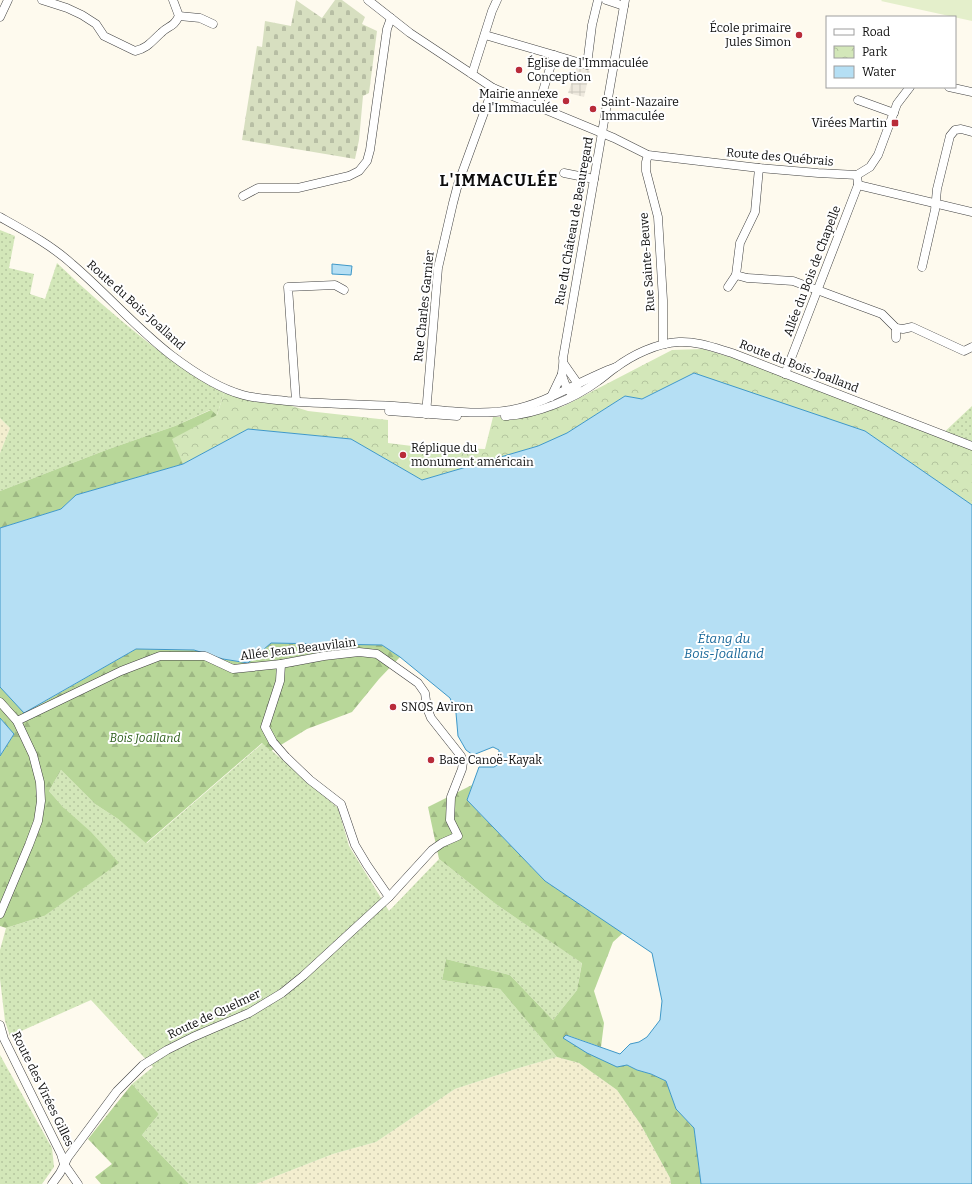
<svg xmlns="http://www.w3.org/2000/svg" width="972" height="1184" font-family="Bitter,serif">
	<defs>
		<pattern id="farmland-dots" width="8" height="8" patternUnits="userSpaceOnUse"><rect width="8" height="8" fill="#f3eecf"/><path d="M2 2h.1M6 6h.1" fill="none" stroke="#cfcbb1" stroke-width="1.8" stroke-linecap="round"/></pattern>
		<pattern id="grass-dots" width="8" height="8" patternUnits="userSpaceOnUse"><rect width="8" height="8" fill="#d3e7b9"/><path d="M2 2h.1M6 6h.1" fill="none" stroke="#b4c59e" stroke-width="1.8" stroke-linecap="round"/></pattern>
		<pattern id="forest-firs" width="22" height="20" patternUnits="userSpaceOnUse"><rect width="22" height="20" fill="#b8d799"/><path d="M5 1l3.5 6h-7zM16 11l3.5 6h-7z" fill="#9db783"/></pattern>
		<pattern id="cemetery-stones" width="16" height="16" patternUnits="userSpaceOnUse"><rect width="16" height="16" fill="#d7dfc0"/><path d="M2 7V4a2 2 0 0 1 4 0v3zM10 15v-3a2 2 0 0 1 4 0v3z" fill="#b7bea4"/></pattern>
		<pattern id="park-crowns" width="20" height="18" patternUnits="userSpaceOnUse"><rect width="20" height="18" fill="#d3e7b9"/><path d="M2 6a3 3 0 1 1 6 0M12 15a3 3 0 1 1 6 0" fill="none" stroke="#b4c59e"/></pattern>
		<pattern id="plaza-grid" width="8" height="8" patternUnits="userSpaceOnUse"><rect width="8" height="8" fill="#eee9de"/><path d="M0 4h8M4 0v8" fill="none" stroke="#cbc7bd"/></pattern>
	</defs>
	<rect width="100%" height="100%" fill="#fefaee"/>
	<!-- farmland -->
	<g fill="url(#farmland-dots)">
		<path d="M0,418L10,428L0,453Z"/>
		<path d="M557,1057L579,1063L617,1090L641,1125L670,1178L671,1184H256L333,1154L376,1142L455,1089L519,1068Z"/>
	</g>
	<!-- grass -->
	<g fill="url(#grass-dots)">
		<path d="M0,230L15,236L9,268L34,274L30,294L45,299L57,263C85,290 114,315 145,340C170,359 195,379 224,393L217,415L210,410L175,426L106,450L0,491V453L10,428L0,418Z"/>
		<path d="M972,406V450L938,438Z"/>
		<path d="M263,743L338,808L349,846L389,911L439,859L497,905L582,962L577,990L553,1020L510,975L446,959L442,980L500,989L557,1057L519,1068L455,1089L376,1142L333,1154L256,1184H189L142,1135L159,1114L132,1084L153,1067L91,1000L10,1036L5,1021L0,979V950L6,928L44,916L64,808L49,791L61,770L95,804L118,819L147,843Z"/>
		<path d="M0,1055L52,1148L54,1167L42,1184H0Z"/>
	</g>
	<!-- forest -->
	<g fill="url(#forest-firs)">
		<path d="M211,410L217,415L183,464L76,495L61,509L0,528V491L106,450L175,426Z"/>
		<path d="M271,643L382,645L400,657L379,679L352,712L307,729L271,751L262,743L146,843L118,819L95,804L61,770L49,791L64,808L91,832L119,863L44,916L6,928L0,926V756L14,734L0,718V687L25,713L136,649L194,650L223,659L247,663Z"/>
		<path d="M472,785L467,800L545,881L623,933L613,942L594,991L604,1023L601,1047L567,1035L637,1070L651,1074L666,1081L676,1109L694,1128L701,1184H671L670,1178L641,1125L617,1090L579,1063L557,1057L500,989L442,980L446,959L510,975L553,1020L577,990L582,963L497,905L439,859L428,807Z"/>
		<path d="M132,1084L159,1114L142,1135L189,1184H101L95,1177L112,1164L88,1139Z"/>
	</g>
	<!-- cemetery -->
	<path fill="url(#cemetery-stones)" d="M296,0L322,18L335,0H342L365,17L362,24L377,31L369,93L363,96L359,140L355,159L242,140L257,46L262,47L265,21L291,26Z"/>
	<!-- park -->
	<path fill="url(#park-crowns)" d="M703,349L746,362L972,450V505L882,443L694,373L642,399L625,396L567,433L538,446L422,480L351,439L248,429L183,464L172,439L217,415L224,393L287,402L292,406L308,411L388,420V443L420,447L485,449L493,417H528L564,406L672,350Z"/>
	<!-- pitch -->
	<path fill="#e4efcb" d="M882,0H972V21L881,1Z"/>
	<!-- plaza -->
	<path fill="url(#plaza-grid)" d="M577,67L590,71L584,97L568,93Z"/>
	<!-- water -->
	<g fill="#b5dff4" stroke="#3f98c8">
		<path d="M332,264L352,266L351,275L332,274Z"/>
		<path d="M694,373L865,431L972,505V1184H701L694,1128L676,1109L666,1081L651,1074L637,1070L627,1065L617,1067L587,1053L563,1038L566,1035L620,1054L630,1044L639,1042L647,1037L660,1020L662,1001L652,953L545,881L467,800L479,767H494L499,764V750L493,747L473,755L466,750L458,736L456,713L450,698L400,657L382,645L271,643L248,663L223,659L194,650L136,649L24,713L0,687V528L61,509L76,495L183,464L248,429L351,439L422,480L538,446L567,433L625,396L642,399Z"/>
		<path d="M0,718L14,734L0,756Z"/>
	</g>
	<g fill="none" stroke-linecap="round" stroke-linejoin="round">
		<!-- minor casing -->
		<g stroke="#404040" stroke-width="9">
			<g id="minor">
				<path d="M42,0L67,8L82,15L96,24L104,36L135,51C148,48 152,41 161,33C169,25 173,28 179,16L173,0"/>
				<path d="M368,0L410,33L493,88L614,138L648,155L759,168L818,173L857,175L870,167L878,155L897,104L910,87"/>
				<path d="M606,0L624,6"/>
				<path d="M179,16L200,18L213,24"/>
				<path d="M0,17L8,0"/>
				<path d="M485,35L554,55L538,107"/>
				<path d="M554,55L587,65L592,25L598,0"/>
				<path d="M472,74L492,11L497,0"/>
				<path d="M949,87L972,92"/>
				<path d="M858,100L894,113"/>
				<path d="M648,155L646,162V171L658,217L663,300V341L665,344"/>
				<path d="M759,168L755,212L740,243L736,275L747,278L793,281L882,314L896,328L903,329L912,327L964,351L972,347"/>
				<path d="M564,173L594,179"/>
				<path d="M858,185L972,212"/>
				<path d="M243,196L258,188H298L349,176L359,171L367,161L370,150L387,29L391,18"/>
				<path d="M0,217C25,231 51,245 72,264C106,293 136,328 171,355C192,371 217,388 243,395C257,399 272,399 287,401C323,404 358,404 394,406C430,408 476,417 511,410C548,403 580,380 616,367"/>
				<path d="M922,267L935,210L937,189L950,136L955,130L961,129L972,132"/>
				<path d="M728,287L736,275"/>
				<path d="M896,328V338"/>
				<path d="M564,364L578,384L576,389"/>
				<path d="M785,374L858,185L857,175"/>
				<path d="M570,392C567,388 563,380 562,374C562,369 564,364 563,358L625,0"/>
				<path d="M551,397L562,374"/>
				<path d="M296,401L288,287L335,285L344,290"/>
				<path d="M389,411L457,416"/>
				<path d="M426,414L438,268L453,203L458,184L493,88"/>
				<path d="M505,416C535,415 574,399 598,381C604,377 609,372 615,368C632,355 657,343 679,342C697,341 715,348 732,353L972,446"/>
				<path d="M281,664L280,681L265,727L273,742L286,757L310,780L341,804L355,845L367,865L389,897"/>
				<path d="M0,702L17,721L33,755L40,782L41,801L38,821L29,845L0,914"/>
				<path d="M17,721L121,671L160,656H205L233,669L281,664L324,656L359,652L377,654L418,683L425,693L427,708L431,718L461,756L463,762L462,769L451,797L450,820L458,836L442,843L432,850L389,897L303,976L282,993L249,1013L193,1037L167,1050L143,1065L117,1091L68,1157L60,1173L52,1184"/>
				<path d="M0,1025L4,1039L61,1154L64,1164L78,1184"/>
			</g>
		</g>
		<!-- minor -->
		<use href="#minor" stroke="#fff" stroke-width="8"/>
	</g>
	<!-- markers -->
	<g fill="#b82b39" stroke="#fff" stroke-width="1.5">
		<circle cx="799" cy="35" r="4"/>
		<circle cx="519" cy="70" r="4"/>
		<circle cx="566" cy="101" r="4"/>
		<circle cx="593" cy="109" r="4"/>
		<rect x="891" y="119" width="8" height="8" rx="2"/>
		<circle cx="403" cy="455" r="4"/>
		<circle cx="393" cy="707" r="4"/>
		<circle cx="431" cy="760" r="4"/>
	</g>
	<g text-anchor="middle" stroke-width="4" stroke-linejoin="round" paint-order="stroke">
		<!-- poi labels -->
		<g font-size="12" fill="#0d0d0d" stroke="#fff" text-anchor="start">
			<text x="791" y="32" text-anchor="end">École primaire<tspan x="791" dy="14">Jules Simon</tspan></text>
			<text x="527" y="67">Église de l'Immaculée<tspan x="527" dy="14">Conception</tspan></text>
			<text x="558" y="98" text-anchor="end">Mairie annexe<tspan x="558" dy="14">de l'Immaculée</tspan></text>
			<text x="601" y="106">Saint-Nazaire<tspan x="601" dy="14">Immaculée</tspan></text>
			<text x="887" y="127" text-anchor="end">Virées Martin</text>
			<text x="411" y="452">Réplique du<tspan x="411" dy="14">monument américain</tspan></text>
			<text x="401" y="711">SNOS Aviron</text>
			<text x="439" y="764">Base Canoë-Kayak</text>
		</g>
		<!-- street labels -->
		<g font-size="12" fill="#0d0d0d" stroke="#fff">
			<text transform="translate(780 157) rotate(5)" y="4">Route des Québrais</text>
			<text transform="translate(574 221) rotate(-80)" y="4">Rue du Château de Beauregard</text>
			<text transform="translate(647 262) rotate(-94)" y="4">Rue Sainte-Beuve</text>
			<text transform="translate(812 271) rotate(-69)" y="4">Allée du Bois de Chapelle</text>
			<text transform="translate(136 305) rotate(42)" y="4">Route du Bois-Joalland</text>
			<text transform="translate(424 306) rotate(-84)" y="4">Rue Charles Garnier</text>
			<text transform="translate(799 366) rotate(21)" y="4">Route du Bois-Joalland</text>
			<text transform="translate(298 649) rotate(-7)" y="4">Allée Jean Beauvilain</text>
			<text transform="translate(214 1014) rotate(-25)" y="4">Route de Quelmer</text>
			<text transform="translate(43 1089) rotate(64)" y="4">Route des Virées Gilles</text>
		</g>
		<!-- park labels -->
		<g font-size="12" font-style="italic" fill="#316220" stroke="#fff">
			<text x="145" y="742">Bois Joalland</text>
		</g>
		<!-- water labels -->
		<g font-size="13" font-style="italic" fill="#1b699a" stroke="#fff">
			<text x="724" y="643">Étang du<tspan x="724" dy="15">Bois-Joalland</tspan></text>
		</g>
		<!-- district labels -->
		<g font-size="16" font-weight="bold" letter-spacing="1" fill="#0d0d0d" stroke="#fff">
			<text x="499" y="186">L'IMMACULÉE</text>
		</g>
	</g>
	<!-- legend -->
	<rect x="826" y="16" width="130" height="72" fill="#ffffff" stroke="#9e9e9e"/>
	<rect x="834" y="29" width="20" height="6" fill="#ffffff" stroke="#9e9e9e"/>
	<text x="862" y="36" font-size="12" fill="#0d0d0d">Road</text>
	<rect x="834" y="46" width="20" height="12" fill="url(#park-crowns)" stroke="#9e9e9e"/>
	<text x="862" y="56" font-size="12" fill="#0d0d0d">Park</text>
	<rect x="834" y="66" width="20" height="12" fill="#b5dff4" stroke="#9e9e9e"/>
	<text x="862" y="76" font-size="12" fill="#0d0d0d">Water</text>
</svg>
